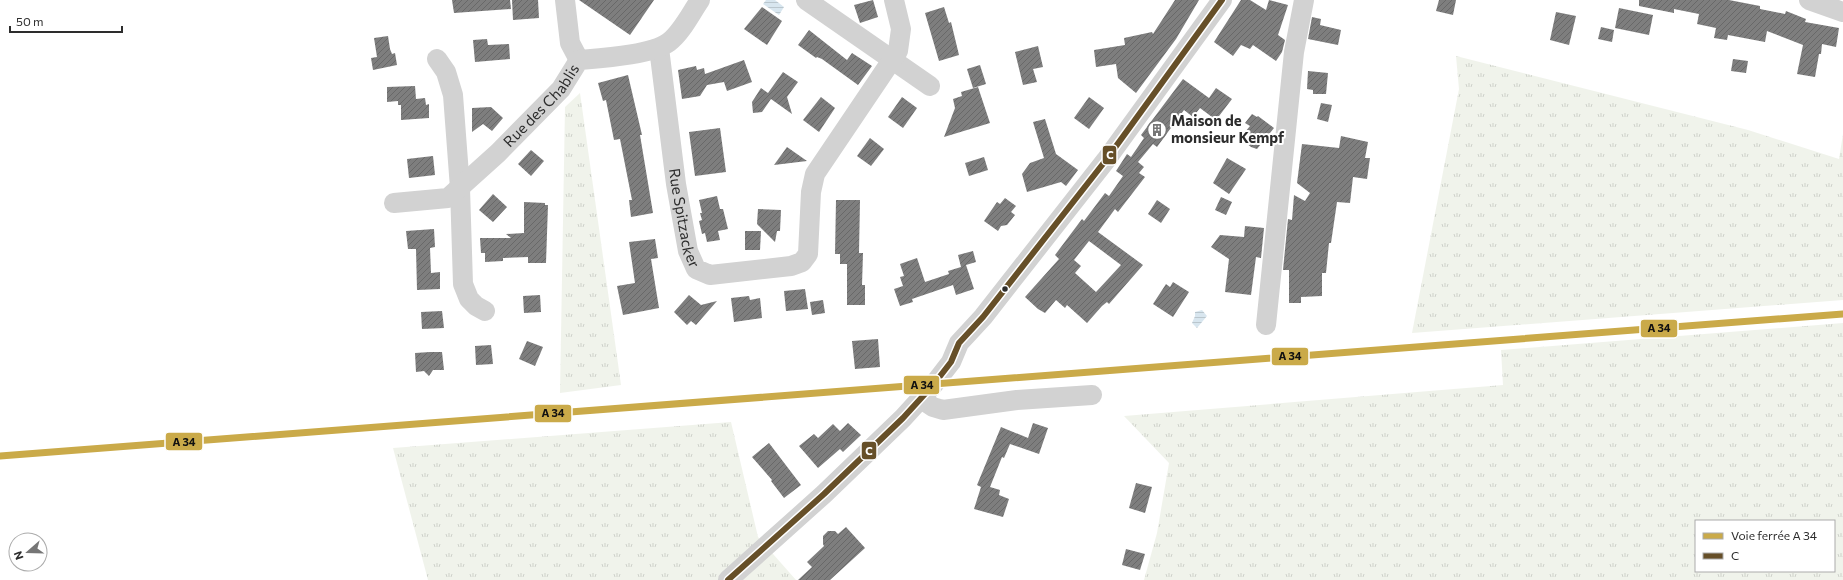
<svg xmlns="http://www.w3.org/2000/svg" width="1843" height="580" font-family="Commissioner,sans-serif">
	<defs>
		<pattern id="grass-tufts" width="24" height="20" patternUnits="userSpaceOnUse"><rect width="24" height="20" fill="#f0f3eb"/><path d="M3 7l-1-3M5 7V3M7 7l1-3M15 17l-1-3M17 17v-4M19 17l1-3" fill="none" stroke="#ced1ca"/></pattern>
		<pattern id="water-rules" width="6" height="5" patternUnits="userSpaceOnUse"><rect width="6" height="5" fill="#d8e6ef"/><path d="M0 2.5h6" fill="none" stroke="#bac6cd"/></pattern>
		<pattern id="building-hatch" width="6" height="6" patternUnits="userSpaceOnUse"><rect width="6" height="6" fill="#7e7e7e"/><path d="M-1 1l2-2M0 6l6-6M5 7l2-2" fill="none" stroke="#686868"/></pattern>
	</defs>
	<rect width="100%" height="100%" fill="#fff"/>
	<!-- grass -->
	<g fill="url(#grass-tufts)" fill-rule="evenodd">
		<path d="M1456,56L1748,130L1839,159L1843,134V300L1412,333L1459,89Z"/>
		<path d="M580,93L621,385L560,393L565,107Z"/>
		<path d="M1843,323V580H1144L1157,533L1169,463L1124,416L1503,385L1501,350ZM1696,521H1834V571H1696Z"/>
		<path d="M731,422L758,537L796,580H428L393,448Z"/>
	</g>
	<!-- water -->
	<g fill="url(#water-rules)">
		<path d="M766,0H775L784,7L779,15L763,4Z"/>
		<path d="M1202,310L1207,316L1197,328L1192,323L1195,316V312Z"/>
	</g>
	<!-- building -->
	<g fill="url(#building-hatch)" fill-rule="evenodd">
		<path d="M452,0H510L511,9L454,13Z"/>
		<path d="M512,0H538L539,18L513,20Z"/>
		<path d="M579,0H654L630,35Z"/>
		<path d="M873,0L878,17L860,23L854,5Z"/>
		<path d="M1175,0H1199L1176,39L1136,93L1118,78L1116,64L1096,67L1094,50L1125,45L1124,38L1152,32L1153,34Z"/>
		<path d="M1241,0H1250L1266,10L1269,0L1288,5L1278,35L1285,40L1282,52L1276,61L1253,45L1250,49L1241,45L1233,56L1214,42Z"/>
		<path d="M1439,0H1456L1453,15L1436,11Z"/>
		<path d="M1639,0H1729L1760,6V9L1785,14L1786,11L1806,19L1805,22L1839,28L1836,47L1822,44L1821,54H1819L1815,77L1797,74L1803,45L1767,31L1765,42L1728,35L1727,40L1714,38L1716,28L1697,24L1699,14L1674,9V13L1639,6Z"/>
		<path d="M762,7L782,21L767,45L744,29Z"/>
		<path d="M944,7L949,23L951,22L959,55L939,61L925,13Z"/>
		<path d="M1619,8L1653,15L1649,35L1615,28Z"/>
		<path d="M1556,12L1576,16L1569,45L1550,40Z"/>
		<path d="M1312,17L1321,19L1320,25L1341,30L1338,45L1308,39Z"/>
		<path d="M1601,27L1614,30L1612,42L1598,39Z"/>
		<path d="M809,30L847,60L852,53L872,66L858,85L822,59L817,57L816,58L798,45Z"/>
		<path d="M388,36L390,49L392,54L395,53L397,65L373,70L371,58L377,57L374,38Z"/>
		<path d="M487,39L488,45L509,44L510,59L475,62L473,40Z"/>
		<path d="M1038,46L1043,67L1033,69L1037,82L1023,85L1015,52Z"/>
		<path d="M1733,59L1748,61L1746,73L1731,71Z"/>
		<path d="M744,60L752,82L727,91L724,82L707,85L700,96L682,99L678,70L696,66L697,70L704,68L705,74Z"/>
		<path d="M980,65L986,84L973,88L967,69Z"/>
		<path d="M1308,71L1328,73L1326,94H1313V90L1307,89Z"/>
		<path d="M783,72L798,82L787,97L792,114L771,99L762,112L753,113L752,102L761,88L768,93Z"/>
		<path d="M628,75L642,135H640L653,213L631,217L629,200H632L620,139L614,140L606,100L603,101L598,83Z"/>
		<path d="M1183,79L1209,98L1216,88L1232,99L1216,120L1200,108L1193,117L1184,110L1157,147L1153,144L1138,162L1144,167L1139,173L1145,177L1118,212L1115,209L1098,232L1143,265L1109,304L1107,302L1102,306L1087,323L1067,305L1065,308L1056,300L1045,313L1038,309L1025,297L1059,259L1055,255L1082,219L1084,221L1105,193L1109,196L1123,176L1116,171L1127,154L1131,157L1144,138L1141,135ZM1089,241L1121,265L1096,292L1075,273L1081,266L1074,260Z"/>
		<path d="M415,86L416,99L425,98L426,105L429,104V118L401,120V105H398V101L387,102V87Z"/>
		<path d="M978,87L990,123L944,137L955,108L953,99L962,96L961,92Z"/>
		<path d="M821,97L835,108L819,132L803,120Z"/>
		<path d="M902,97L917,108L903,128L888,117Z"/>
		<path d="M1089,97L1104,108L1089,129L1074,118Z"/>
		<path d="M1321,103L1332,105L1328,122L1317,119Z"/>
		<path d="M491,107L503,118L492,131L483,124L472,132V108Z"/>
		<path d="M1252,114L1257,117L1258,116L1274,128L1257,149L1251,147L1240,138L1250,126L1245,123Z"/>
		<path d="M1045,119L1056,154L1078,170L1066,186L1061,182L1027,192L1022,174L1030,163L1044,158L1033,122Z"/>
		<path d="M720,128L726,172L695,176L689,132Z"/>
		<path d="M1341,136L1368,142L1365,158H1370L1367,179L1353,177L1350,203L1337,202L1331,243H1329L1326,273H1322V296L1301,297V303H1289V270H1283L1288,219L1292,220L1294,195L1305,201L1310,193L1297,183L1302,144L1339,148Z"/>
		<path d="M870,138L884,149L871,166L857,156Z"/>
		<path d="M787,147L807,161L774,165Z"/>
		<path d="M531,150L544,161L531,176L518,164Z"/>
		<path d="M433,156L435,175L409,178L407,159Z"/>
		<path d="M984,157L988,170L969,176L965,163Z"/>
		<path d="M1227,158L1246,169L1229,194L1213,183Z"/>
		<path d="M493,194L507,207L493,222L479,210Z"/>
		<path d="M717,196L720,209H723L728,229L718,231L720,240L707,242L705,233L702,234L699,221L702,220L700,213H702L699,200Z"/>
		<path d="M1221,197L1232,202L1226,215L1215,210Z"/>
		<path d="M1005,198L1016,206L1011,212L1015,215L1007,225L1001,226L998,231L984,221L997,202L1000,204Z"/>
		<path d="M836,200H860L859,253H863L862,285H865V305H847V264H840V254H835Z"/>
		<path d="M1157,200L1170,209L1161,223L1148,214Z"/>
		<path d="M524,202L545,203V205H548L546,263H528V257L503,258V261L485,262V253H481L480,238H511L506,234L524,233Z"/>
		<path d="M758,209L781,210L780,231H777L775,242L757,224Z"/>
		<path d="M1245,226L1264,228L1261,258L1256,257L1251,295L1225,292L1229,259L1211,247L1220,235L1244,237Z"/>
		<path d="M434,229L435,247L430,248L431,273L440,272V289L417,290L416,249H408L406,231Z"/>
		<path d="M745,231H761L760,250H745Z"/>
		<path d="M655,239L658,258L651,259L659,308L623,315L617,286L635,283L629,242Z"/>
		<path d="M973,251L976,262L966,265L974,289L956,295L953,285L912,299L913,302L900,306L894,289L903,286L900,277L904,276L900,264L917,258L925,282L949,274L948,271L961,267L958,255Z"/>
		<path d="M1173,282L1189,292L1173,317L1153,304L1166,284L1170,287Z"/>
		<path d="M805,289L808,309L786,311L784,291Z"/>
		<path d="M540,295L541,312L524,313L523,296Z"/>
		<path d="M689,295L701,305L717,301L696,325L691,321L687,325L674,312Z"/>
		<path d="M749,296L750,300L760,298L762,318L734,322L731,298Z"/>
		<path d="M823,300L825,313L812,315L810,302Z"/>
		<path d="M442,311L444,328L422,329L421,312Z"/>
		<path d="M878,339L880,367L855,369L852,341Z"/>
		<path d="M527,341L543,347L535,366L519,359Z"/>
		<path d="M491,345L493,364L476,365L475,346Z"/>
		<path d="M430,352H442L444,370H433L429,376L424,371L416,372L415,353Z"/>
		<path d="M848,423L861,435L843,452L840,449L818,468L799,446L814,434L818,438L833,424L840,431Z"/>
		<path d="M1033,423L1048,428L1039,454L1010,444L1004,458L1002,457L990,487L1000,490L999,495L1009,499L1003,517L974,509L981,487L977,485L1001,427L1028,438Z"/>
		<path d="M769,443L801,485L784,498L771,481L772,480L752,457Z"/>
		<path d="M1136,483L1152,487L1145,513L1129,508Z"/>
		<path d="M846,527L865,548L830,580H798L812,567L807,562L824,546L823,544V536L828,531H835L838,534Z"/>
		<path d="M1126,549L1145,554L1140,570L1122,565Z"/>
	</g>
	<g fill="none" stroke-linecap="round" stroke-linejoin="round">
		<!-- minor -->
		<g stroke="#d2d2d2" stroke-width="20">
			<path d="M565,0L570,43L579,60"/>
			<path d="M806,0L930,86"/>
			<path d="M1809,0L1843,12"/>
			<path id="s1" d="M659,48L676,184L688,251L696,269L710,275L791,266L802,262L808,254L811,192L815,174L898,51L901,29L894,0"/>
			<path d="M437,59L446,72L453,95L460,188L463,284L469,299L476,306L485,311"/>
			<path id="s2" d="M394,203L448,198L498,153L561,89L579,60C602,58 652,55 669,42C682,32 691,13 700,0"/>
			<path d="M1266,325L1294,52L1304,0"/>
			<path d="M921,399L933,407L943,410L1017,400L1092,395"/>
			<path d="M728,580L824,494L903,418L934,384L951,362L959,343L983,317L1106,160L1222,0"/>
		</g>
		<!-- bus-1 casing -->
		<g stroke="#fff" stroke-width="9">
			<path id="bus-1" d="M728,580L824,494L903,418L934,384L951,362L959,343L983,317L1106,160L1222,0"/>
		</g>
		<!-- bus-1 -->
		<use href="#bus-1" stroke="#664f28" stroke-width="6"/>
		<!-- rail-1 casing -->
		<g stroke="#fff" stroke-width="10">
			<path id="rail-1" d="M0,456L1843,314"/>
		</g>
		<!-- rail-1 -->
		<use href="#rail-1" stroke="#caaa49" stroke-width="7"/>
	</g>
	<!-- icons -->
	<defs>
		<g id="building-ring" transform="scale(1)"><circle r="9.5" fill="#fff" stroke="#767676" stroke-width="1.5"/><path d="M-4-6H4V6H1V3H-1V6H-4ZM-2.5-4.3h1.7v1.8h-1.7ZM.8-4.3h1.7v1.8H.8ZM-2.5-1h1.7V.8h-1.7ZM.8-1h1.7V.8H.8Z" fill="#767676"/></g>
	</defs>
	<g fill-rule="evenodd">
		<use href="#building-ring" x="1157" y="130"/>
	</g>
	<!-- markers -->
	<circle fill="#2d2d2d" stroke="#fff" stroke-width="1.5" cx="1005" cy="289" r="3.5"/>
	<g text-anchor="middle" stroke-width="4" stroke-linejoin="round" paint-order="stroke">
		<!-- street labels -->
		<g font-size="15" fill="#2d2d2d" stroke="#fff">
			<text dy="5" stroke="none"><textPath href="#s2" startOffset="186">Rue des Chablis</textPath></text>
			<text dy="5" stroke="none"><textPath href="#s1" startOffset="172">Rue Spitzacker</textPath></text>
		</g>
		<!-- poi labels -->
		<g font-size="15" font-weight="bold" fill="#2d2d2d" stroke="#fff" text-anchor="start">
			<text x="1171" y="126">Maison de<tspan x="1171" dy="17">monsieur Kempf</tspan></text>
		</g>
	</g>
	<g stroke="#fff" stroke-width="1.5">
		<rect x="1102" y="145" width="15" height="20" rx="4" fill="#664f28"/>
		<rect x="1640" y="319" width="38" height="19" rx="4" fill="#caaa49"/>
		<rect x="1271" y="347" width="38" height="19" rx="4" fill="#caaa49"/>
		<rect x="903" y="375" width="37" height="20" rx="4" fill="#caaa49"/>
		<rect x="534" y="404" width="38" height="19" rx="4" fill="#caaa49"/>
		<rect x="165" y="432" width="38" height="19" rx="4" fill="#caaa49"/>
		<rect x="861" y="441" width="16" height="19" rx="4" fill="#664f28"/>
	</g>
	<g font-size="11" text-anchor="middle" font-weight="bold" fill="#fff">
		<text x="1110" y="159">C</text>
		<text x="869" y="455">C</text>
	</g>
	<g font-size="11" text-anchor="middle" font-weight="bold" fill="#111">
		<text x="1659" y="332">A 34</text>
		<text x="1290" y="360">A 34</text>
		<text x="922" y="389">A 34</text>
		<text x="553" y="417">A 34</text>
		<text x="184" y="446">A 34</text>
	</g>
	<!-- legend -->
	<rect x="1695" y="520" width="140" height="52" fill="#ffffff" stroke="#ababab"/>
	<rect x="1703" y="533" width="20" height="6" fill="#caaa49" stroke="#ababab"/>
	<text x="1731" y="540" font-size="12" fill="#2d2d2d">Voie ferrée A 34</text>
	<rect x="1703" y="553" width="20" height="6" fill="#664f28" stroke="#ababab"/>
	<text x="1731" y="560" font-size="12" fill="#2d2d2d">C</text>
	<!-- north arrow -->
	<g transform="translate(28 552) rotate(250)"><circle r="19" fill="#ffffff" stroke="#ababab"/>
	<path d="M0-3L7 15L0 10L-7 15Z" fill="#767676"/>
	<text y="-6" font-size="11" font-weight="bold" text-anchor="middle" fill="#2d2d2d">N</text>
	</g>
	<!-- scale -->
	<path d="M10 26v6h112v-6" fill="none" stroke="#2d2d2d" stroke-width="2"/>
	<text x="16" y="26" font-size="12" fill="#2d2d2d" stroke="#ffffff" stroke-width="3" paint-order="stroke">50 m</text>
</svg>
